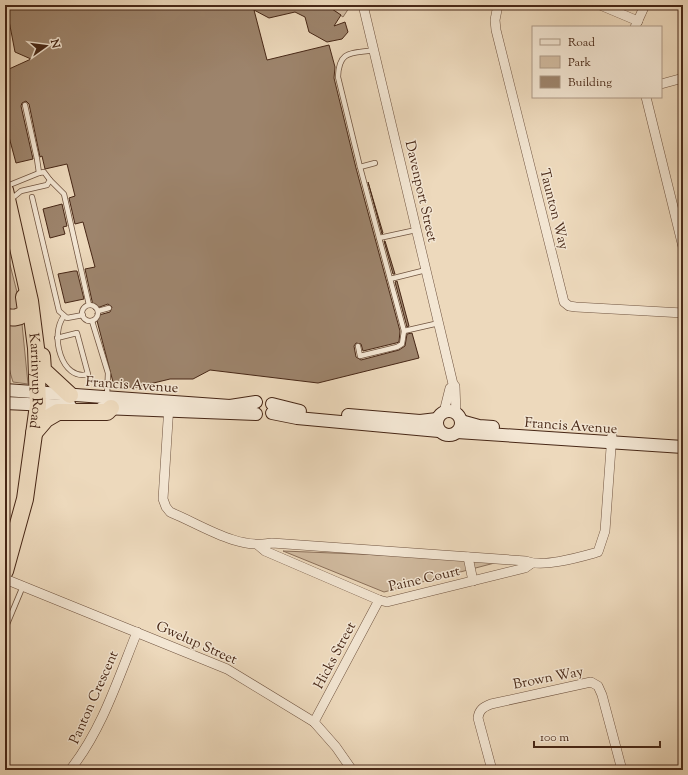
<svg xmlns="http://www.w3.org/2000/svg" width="688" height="775" font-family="'Sorts Mill Goudy',serif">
	<rect width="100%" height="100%" fill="#edd9bc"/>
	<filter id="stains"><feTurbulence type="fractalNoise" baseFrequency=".005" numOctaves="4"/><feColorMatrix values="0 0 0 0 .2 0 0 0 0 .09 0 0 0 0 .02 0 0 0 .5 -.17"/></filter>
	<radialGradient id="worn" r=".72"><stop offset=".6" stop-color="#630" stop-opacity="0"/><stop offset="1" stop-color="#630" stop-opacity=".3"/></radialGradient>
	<!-- green -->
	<g fill="#d1bba0" stroke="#8c715b">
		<path d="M326,5H351L343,17Z"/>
		<path d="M5,245L20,304L28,384L13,382C0,344 5,286 5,245Z"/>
		<path d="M283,551L506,560L384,592Z"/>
	</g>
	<!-- building -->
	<g fill="#9d846c" stroke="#472716">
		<path d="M6,5H301L309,9L326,5L341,15L334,26L345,22L348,32L342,39L327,42L309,32L305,17L295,12L269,18L254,10L267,60L329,45L335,67L334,78L356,168L400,331L399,342L396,343L363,351L361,344L356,343L354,346L356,357L361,360L399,350L405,346L407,334L412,333L419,358L318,383L210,370L193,379H170L133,388L113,382L95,313L99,315L110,312L112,307L108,304L97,308L94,310L85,269L95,267L83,222L75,224L69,198L75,196L67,164L45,169L42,156L40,157L29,104L26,101L22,103L21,106L33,159L16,163L5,122V74L9,69L31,59L15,52Z"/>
		<path d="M368,182L383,233L382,234Z"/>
		<path d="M62,204L67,226L63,227L65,234L50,238L43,209Z"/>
		<path d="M384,241H385L395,274H393Z"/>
		<path d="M74,271H77L84,299L65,303L58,274Z"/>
		<path d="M397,281L409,326L407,327L395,282Z"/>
	</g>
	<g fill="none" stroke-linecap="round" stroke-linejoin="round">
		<!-- lane casing -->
		<g stroke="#705440" stroke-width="6">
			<g id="lane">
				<path d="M375,50C352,54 339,49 338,77L360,167L375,163"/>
				<path d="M25,105L37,159L39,173"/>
				<path d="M50,180L64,194L89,305"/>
				<path d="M7,186L39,173L44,172L50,180L47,185L21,191L10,200"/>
				<path d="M32,197L59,311L67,318L83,315"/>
				<path d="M379,238L416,230"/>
				<path d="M390,279L426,270"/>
				<circle cx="90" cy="313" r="8"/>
				<path d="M98,311L109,308"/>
				<path d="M92,321L108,373L107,396"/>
				<path d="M404,331L439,323"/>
				<path d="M57,338L77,333L88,374C62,382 49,335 64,316"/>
				<path d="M358,346L360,356L397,347L402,344L404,331L360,167"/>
				<path d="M5,629L23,586"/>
			</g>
		</g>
		<!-- street casing -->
		<g stroke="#705440" stroke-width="10">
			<g id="street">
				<path d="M363,5L453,384L455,386L456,414"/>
				<path d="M498,5L495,20L496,30L564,302L569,306L576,307L683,313"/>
				<path d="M600,5L638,21"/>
				<path d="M635,27L645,5"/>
				<path d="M661,84L683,78"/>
				<path d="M646,97L683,247"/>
				<path d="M169,405L163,499L166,507L170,512C202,525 237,550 272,543L526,561C543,568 580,557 598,552L605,531L612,434"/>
				<path d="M444,412L450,388"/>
				<path d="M259,546L265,551L379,600L387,602L525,568L532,563"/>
				<path d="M468,557L473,581"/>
				<path d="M5,579L227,669L314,722L336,747L352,770"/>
				<path d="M314,722L379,600"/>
				<path d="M70,770C102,730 118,679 137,632"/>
				<path d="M492,770L478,718C479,710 483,707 491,704L591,682L598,686L602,695L622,770"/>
			</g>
		</g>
		<!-- secondary casing -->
		<g stroke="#472716" stroke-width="14">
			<g id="secondary">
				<path d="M5,390L230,406L256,402"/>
				<path d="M5,403L70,406"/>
				<path d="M272,404L300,411"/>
				<path d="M102,408L256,414"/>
				<circle cx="449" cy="423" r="12"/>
				<path d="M272,413L297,418L439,431"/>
				<path d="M348,415L420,421L437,419"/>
				<path d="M461,421L479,426L493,427"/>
				<path d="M457,432L683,447"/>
			</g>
		</g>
		<!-- highway casing -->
		<g stroke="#472716" stroke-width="18">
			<g id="highway">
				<path id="s1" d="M5,190L30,301L36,348L38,405L25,499L5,571"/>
				<path d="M5,316C12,319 21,318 26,311L24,297"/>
				<path d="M42,356L43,370L70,395"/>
				<path d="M34,433L46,419L58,412H107L111,408"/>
			</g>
		</g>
		<!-- lane -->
		<use href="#lane" stroke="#f3e6d3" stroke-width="4.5"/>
		<!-- street -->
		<use href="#street" stroke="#f3e6d3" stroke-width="9"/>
		<!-- secondary -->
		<use href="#secondary" stroke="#f3e6d3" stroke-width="12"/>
		<!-- highway -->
		<use href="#highway" stroke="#edd9bc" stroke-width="16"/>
	</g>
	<g text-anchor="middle" stroke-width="3" stroke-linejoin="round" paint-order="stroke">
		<!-- street labels -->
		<g font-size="14" fill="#472716" stroke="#f3e6d3">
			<text transform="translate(422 191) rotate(77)" y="5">Davenport Street</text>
			<text transform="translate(555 209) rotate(76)" y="5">Taunton Way</text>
			<text dy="5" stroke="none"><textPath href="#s1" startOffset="194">Karrinyup Road</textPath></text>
			<text transform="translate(132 384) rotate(4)" y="5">Francis Avenue</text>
			<text transform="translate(571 425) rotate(4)" y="5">Francis Avenue</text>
			<text transform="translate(424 578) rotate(-13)" y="5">Paine Court</text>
			<text transform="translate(197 642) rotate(24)" y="5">Gwelup Street</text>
			<text transform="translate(334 655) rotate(-62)" y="5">Hicks Street</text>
			<text transform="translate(548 677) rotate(-11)" y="5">Brown Way</text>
			<text transform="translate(93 697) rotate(-66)" y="5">Panton Crescent</text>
		</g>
	</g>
	<!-- margin -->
	<rect width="688" height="775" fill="none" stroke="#edd9bc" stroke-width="20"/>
	<rect x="6" y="6" width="676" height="763" fill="none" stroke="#472716" stroke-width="2"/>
	<rect x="10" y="10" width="668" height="755" fill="none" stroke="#472716"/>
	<!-- legend -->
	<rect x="532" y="26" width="130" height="72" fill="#f3e6d3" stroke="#ae9a87"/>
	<rect x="540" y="39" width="20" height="6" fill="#f3e6d3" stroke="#ae9a87"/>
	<text x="568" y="46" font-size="12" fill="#472716">Road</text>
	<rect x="540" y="56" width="20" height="12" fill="#d1bba0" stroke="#ae9a87"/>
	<text x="568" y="66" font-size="12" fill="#472716">Park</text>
	<rect x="540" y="76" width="20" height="12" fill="#9d846c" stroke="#ae9a87"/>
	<text x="568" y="86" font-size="12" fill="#472716">Building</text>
	<!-- north arrow -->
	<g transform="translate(46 46) rotate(76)" stroke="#f3e6d3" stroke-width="3" paint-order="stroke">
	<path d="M0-3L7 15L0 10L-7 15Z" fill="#472716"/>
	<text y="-6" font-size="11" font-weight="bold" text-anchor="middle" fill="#472716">N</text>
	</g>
	<!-- scale -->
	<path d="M534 741v6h126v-6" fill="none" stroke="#472716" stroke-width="2"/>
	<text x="540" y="741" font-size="12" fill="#472716" stroke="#f3e6d3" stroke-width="3" paint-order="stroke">100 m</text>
	<rect width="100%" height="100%" filter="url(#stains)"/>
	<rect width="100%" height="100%" fill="url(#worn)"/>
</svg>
